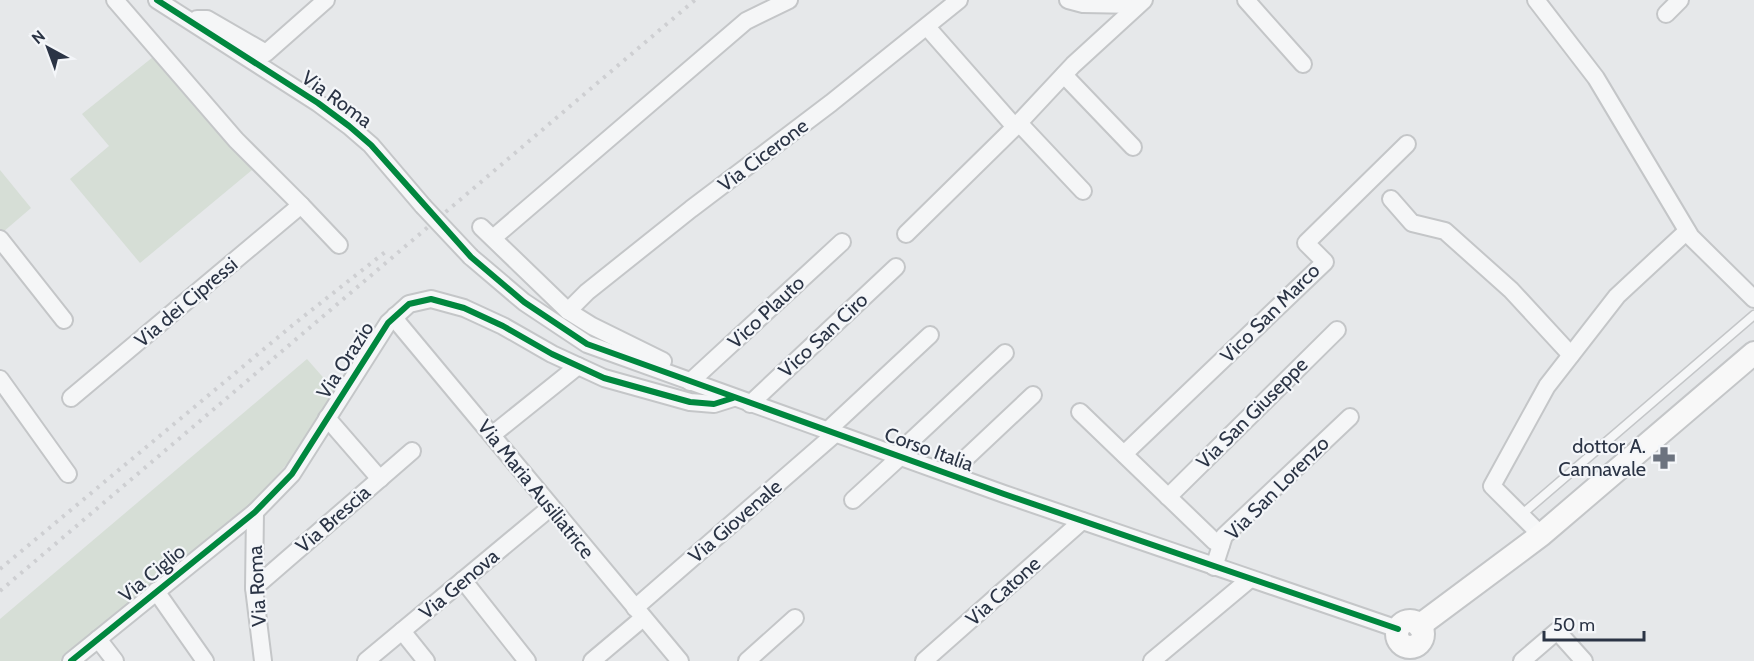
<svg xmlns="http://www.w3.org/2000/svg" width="1754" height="661" font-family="Cabin,sans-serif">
	<rect width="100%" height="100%" fill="#e6e8ea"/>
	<!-- green -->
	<g fill="#d6ded6">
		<path d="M153,57L252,170L140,263L70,179L109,146L82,114Z"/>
		<path d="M0,170L31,208L3,232L0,229Z"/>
		<path d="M307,359L335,391L302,447L255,500L60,661H0V619Z"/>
	</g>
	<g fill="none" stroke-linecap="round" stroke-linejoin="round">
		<!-- lane casing -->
		<g stroke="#c4c6c8" stroke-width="11">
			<path id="lane" d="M1521,515L1754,315"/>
		</g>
		<!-- street casing -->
		<g stroke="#c4c6c8" stroke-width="20">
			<g id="street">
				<path d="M115,0L236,140L301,205L339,245"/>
				<path d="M157,0L318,103L349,126L371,145L423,206"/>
				<path d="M1068,0L1083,4L1138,5"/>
				<path d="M1246,0L1303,64"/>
				<path d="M1536,0L1596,78L1691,237L1754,299"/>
				<path d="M1666,14L1680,0"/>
				<path d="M197,19H207L266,53L326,0"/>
				<path d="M927,27L1015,127"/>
				<path d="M1064,75L1133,147"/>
				<path d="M1019,123L1083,191"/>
				<path d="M1391,199L1412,223L1445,231L1511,290L1571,355"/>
				<path d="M481,227L568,311L592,326L663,361"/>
				<path d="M906,234L1015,127L1073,65L1144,0"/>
				<path d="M493,238L746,21L789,0"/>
				<path d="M0,239L64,320"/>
				<path d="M471,257L524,302L587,344L1004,494L1398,629"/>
				<path d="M568,311L587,292L691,209L831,103L959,0"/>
				<path d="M395,316L399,324L680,661"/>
				<path d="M0,379L68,474"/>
				<path d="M690,382L842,242"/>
				<path d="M71,398L301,205"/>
				<path d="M750,404L896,267"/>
				<path d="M1080,412L1214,541L1221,545"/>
				<path d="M327,418L380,479"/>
				<path d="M828,430L930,335"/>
				<path d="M492,435L578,366"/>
				<path d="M1124,454L1325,262L1306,243L1407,144"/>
				<path d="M896,455L1005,353"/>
				<path d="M949,474L1033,395"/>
				<path d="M1168,497L1337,330"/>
				<path d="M853,500L901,456"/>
				<path d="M255,512L254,588L263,661"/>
				<path d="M1541,535L1492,486L1547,386L1617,296L1687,231"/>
				<path d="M1214,567L1224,536L1350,417"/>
				<path d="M463,580L527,661"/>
				<path d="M254,588L412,451"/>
				<path d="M156,591L205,661"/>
				<path d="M635,608L836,433"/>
				<path d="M402,631L426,661"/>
				<path d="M98,639L115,661"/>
				<path d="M71,661L255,512L292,474L388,323L409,304L431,299L464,308L503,326L552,354L604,378L690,402L714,404L733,398"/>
				<path d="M366,661L551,507"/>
				<path d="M592,661L643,618"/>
				<path d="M747,661L795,618"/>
				<path d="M924,661L1082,521"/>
				<path d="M1152,661L1250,579"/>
				<path d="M1522,661L1557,631L1584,661"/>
			</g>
		</g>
		<!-- secondary casing -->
		<g stroke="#c4c6c8" stroke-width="26">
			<g id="secondary">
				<circle cx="1410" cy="634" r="13"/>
				<path d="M1419,626L1541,535L1754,353"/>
			</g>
		</g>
		<!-- lane -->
		<use href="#lane" stroke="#f5f6f7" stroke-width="8"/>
		<!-- street -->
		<use href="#street" stroke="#f5f6f7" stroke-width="16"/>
		<!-- secondary -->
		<use href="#secondary" stroke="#f8f8f8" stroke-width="22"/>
		<!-- rail -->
		<g stroke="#cecfd2" stroke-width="4" stroke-dasharray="3 6" stroke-linecap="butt">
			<path d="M0,569L294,324L389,249"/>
			<path d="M0,591L695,0"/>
		</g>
		<!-- street-bridge casing -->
		<g stroke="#c4c6c8" stroke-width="20" stroke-linecap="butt">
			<path id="street-bridge" d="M423,206L471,257"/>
		</g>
		<!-- street-bridge -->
		<use href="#street-bridge" stroke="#f5f6f7" stroke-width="16"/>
		<!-- cycleway casing -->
		<g stroke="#f4f6f9" stroke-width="10">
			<g id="cycleway">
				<path d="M157,0L318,103L349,126L371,145L471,257L524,302L587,344L1004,494L1398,629"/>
				<path d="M71,661L255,512L292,474L388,323L409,304L431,299L464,308L503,326L552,354L604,378L690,402L714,404L733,398"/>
			</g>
		</g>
		<!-- cycleway -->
		<use href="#cycleway" stroke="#00873e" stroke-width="6"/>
	</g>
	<!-- icons -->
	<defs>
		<g id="pharmacy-bare" transform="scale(1.8)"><path d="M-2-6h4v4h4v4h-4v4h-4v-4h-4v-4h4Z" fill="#6c737f" stroke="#f4f6f9" stroke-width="2.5" paint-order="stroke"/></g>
	</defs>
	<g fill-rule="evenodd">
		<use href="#pharmacy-bare" x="1664" y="458"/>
	</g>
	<g text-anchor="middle" stroke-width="4.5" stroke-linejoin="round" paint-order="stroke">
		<!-- street labels -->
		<g font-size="20" fill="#2b3445" stroke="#f4f6f9">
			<text transform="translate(337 99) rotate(36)" y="7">Via Roma</text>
			<text transform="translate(763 155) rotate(-37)" y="7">Via Cicerone</text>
			<text transform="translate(186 302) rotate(-40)" y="7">Via dei Cipressi</text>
			<text transform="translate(766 312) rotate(-43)" y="7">Vico Plauto</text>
			<text transform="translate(1270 313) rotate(-45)" y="7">Vico San Marco</text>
			<text transform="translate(823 335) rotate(-43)" y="7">Vico San Ciro</text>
			<text transform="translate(345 360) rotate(-57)" y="7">Via Orazio</text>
			<text transform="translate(1252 413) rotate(-45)" y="7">Via San Giuseppe</text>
			<text transform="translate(929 449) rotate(20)" y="7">Corso Italia</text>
			<text transform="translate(1277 488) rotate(-45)" y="7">Via San Lorenzo</text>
			<text transform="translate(536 489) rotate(51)" y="7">Via Maria Ausiliatrice</text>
			<text transform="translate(333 519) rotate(-41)" y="7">Via Brescia</text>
			<text transform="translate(735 521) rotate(-41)" y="7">Via Giovenale</text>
			<text transform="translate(152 573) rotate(-39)" y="7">Via Ciglio</text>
			<text transform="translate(459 584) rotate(-40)" y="7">Via Genova</text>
			<text transform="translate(257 586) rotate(-93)" y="7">Via Roma</text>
			<text transform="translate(1003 591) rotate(-42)" y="7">Via Catone</text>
		</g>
		<!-- poi labels -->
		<g font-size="20" fill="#2b3445" stroke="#f4f6f9" text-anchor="end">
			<text x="1646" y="453">dottor A.<tspan x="1646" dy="23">Cannavale</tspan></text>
		</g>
	</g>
	<!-- north arrow -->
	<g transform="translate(48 48) rotate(319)" stroke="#f4f6f9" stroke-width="4.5" paint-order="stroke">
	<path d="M0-4.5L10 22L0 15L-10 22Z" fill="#2b3445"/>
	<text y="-9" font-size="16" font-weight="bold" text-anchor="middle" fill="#2b3445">N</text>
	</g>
	<!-- scale -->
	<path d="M1544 631v9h100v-9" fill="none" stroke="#2b3445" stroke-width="3"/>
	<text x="1553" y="631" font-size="18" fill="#2b3445" stroke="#f4f6f9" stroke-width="4.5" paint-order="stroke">50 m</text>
</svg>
